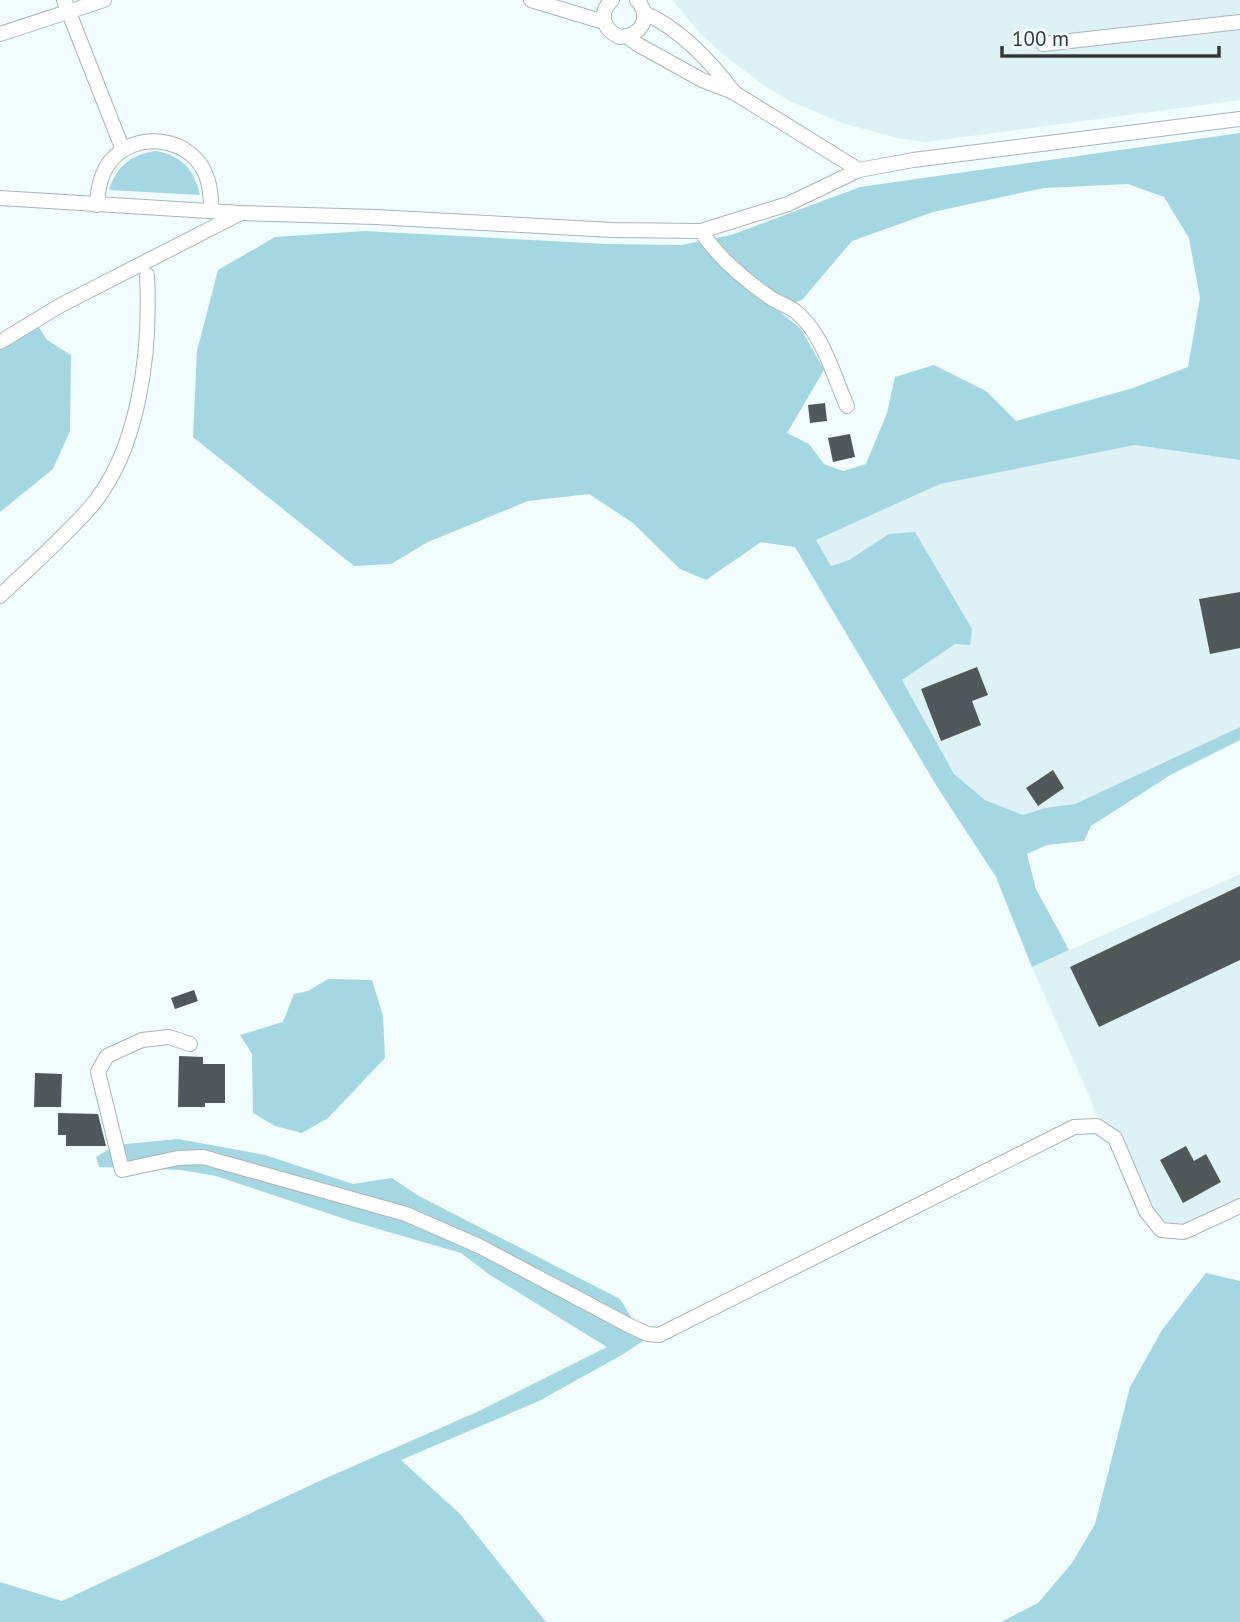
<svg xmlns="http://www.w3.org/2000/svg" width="1240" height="1622" font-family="'PT Sans',sans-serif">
	<rect width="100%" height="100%" fill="#f1fcff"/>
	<!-- built -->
	<g fill="#def1f6">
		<path d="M672,0H1240V100L926,142L897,138L842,123L790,101L765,86L721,53L701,34Z"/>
		<path d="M1135,445L1240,460V727L1075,804L1045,808L1023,815L985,800L954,774L902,680L955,643L889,534L849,560L831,566L816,540L940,484Z"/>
		<path d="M1240,874V1200L1181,1226L1164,1225L1149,1206L1119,1136L1095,1113L1092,1102L1032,967Z"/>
	</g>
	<!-- green -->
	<g fill="#a5d7e2" fill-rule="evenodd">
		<path d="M1240,133V460L1135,445L940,484L816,540L831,566L849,560L889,534L915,532L972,629L970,645L955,644L902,680L954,774L985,800L1023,815L1045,808L1075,804L1240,727V740L1172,774L1091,826L1084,841L1047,845L1027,854L1036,889L1069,950L1032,967L996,877L936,785L795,547L761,542L706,580L680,569L633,523L589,494L528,501L428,542L391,564L354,566L193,437L197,351L218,270L275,237L365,231L606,244L681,245L731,235L860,187ZM1128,184L1164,197L1189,238L1200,298L1188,367L1133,388L1016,421L986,391L934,365L895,377L887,413L866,464L843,471L824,464L809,444L787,433L824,370L801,329L775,308L802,300L852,241L933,212L1044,188Z"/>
		<path d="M155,151C181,155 194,169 200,195L109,190C116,167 130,155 155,151Z"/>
		<path d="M35,321L47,340L71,355L70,431L53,469L0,512V335Z"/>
		<path d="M328,979L372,980L383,1016L385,1058L328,1118L302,1133L275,1126L253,1113L252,1054L240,1035L283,1022L294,994L308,991Z"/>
		<path d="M178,1139L265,1155L353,1184L392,1178L417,1195L620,1299L636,1325L657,1332L620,1356L539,1401L401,1460L460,1514L546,1622H0V1582L62,1601L324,1479L477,1412L607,1347L490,1275L461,1253L351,1221L216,1176L181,1170L99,1167L96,1157L116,1145Z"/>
		<path d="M1206,1273L1240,1281V1622H1001L1038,1603L1072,1563L1095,1524L1130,1387L1162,1330Z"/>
	</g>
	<!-- building -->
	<g fill="#4f595b">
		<path d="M825,403L827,421L810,423L808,405Z"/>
		<path d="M850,434L855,457L833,462L828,438Z"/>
		<path d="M1240,592V648L1210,654L1199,599Z"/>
		<path d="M977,667L988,695L972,701L981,725L941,741L921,689Z"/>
		<path d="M1053,770L1064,788L1038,806L1026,788Z"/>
		<path d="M1240,886V960L1099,1027L1070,967Z"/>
		<path d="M194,990L198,1001L175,1009L171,998Z"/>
		<path d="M179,1056L203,1057V1064H225V1103H205V1107H178Z"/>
		<path d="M35,1073L62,1074L61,1107H34Z"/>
		<path d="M58,1113L98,1114L106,1146H66V1135H58Z"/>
		<path d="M1186,1146L1194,1161L1206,1154L1221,1182L1183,1203L1160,1160Z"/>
	</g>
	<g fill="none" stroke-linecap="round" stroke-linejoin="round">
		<!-- minor casing -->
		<g stroke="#aab4b7" stroke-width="16">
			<g id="minor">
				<path d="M64,0L123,150"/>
				<path d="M531,0L604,22"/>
				<path d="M612,0C598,13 603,30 620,37C642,36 652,16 637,0"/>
				<path d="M644,13C678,27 711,62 733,91"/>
				<path d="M0,34L104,0"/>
				<path d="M628,37L637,44L702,80L733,92L859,170"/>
				<path d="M1043,44L1240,22"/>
				<path d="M0,198L241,213L376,217L612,230L701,231L788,204L859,170L913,160L1240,119"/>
				<path d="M97,205C98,190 100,176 109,163C135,128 194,137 207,178C211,189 211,200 211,211"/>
				<path d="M701,231C718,258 745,280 771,298C779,303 788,306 795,311C823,333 833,375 847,406"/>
				<path d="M0,342L61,305L239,214"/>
				<path d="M0,596C29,568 61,540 88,510C140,452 151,350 147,275"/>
				<path d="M190,1044L169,1037L142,1040L107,1056L98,1072L122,1170L178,1158L203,1157L406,1214L479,1246L632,1327L648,1334L659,1335L1074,1127L1097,1126L1115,1138L1146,1211L1161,1230L1184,1232L1240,1206"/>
			</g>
		</g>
		<!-- minor -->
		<use href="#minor" stroke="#fff" stroke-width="14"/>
	</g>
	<!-- scale -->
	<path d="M1002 46v10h217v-10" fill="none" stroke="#35393a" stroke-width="3.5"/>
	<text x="1012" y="46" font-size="21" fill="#35393a" stroke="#f1fcff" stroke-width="5" paint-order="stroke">100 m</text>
</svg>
